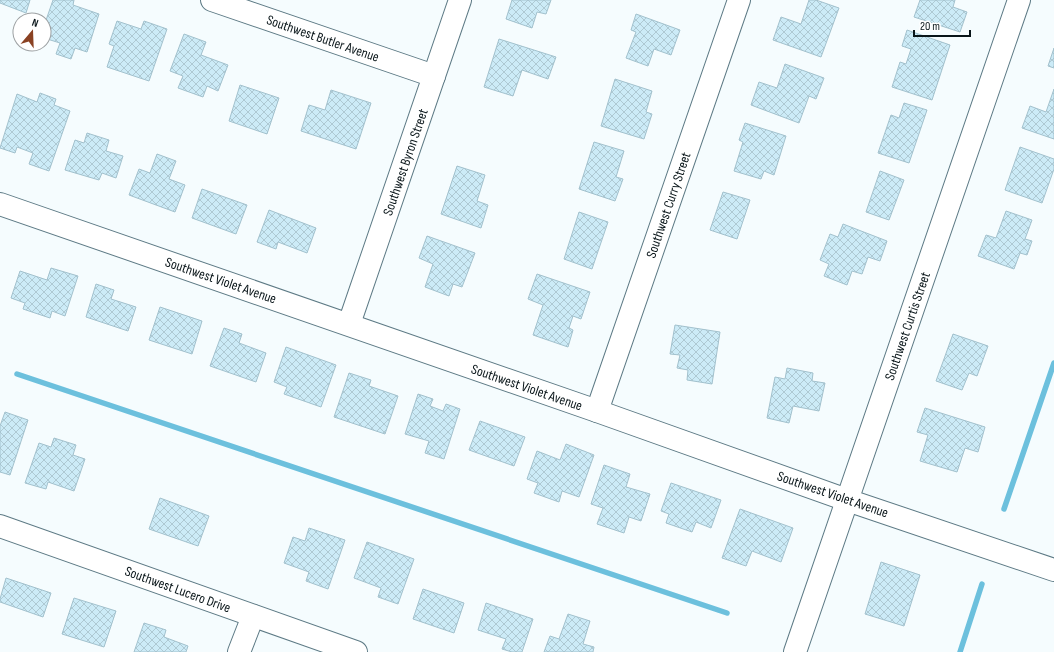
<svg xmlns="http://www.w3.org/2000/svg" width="1054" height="652" font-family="'Sofia Sans Condensed',sans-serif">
	<defs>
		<pattern id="building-cross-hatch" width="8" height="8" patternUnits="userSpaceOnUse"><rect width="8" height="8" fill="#ccebf7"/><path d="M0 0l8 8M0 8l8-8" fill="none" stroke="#aec9d3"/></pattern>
	</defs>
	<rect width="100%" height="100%" fill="#f5fcfe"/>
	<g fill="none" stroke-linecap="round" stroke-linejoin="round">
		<!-- stream -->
		<g stroke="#6cc0dd" stroke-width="5.5">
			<path d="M17,374L727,613"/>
			<path d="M1004,509L1054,363"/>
			<path d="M960,652L982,584"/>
		</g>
	</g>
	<!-- building -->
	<g fill="url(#building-cross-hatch)" stroke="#a2c1cd">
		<path d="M0,0H30L26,13L0,3Z"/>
		<path d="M53,0H74L73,5L99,14L87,52L75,48L71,59L56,54L60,43L44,38V26Z"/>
		<path d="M512,0H551L546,14L537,12L532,28L506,19Z"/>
		<path d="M809,0H816L839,8L821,57L773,40L781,17L801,24Z"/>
		<path d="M920,0H955L953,7L967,12L960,32L914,17Z"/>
		<path d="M636,14L680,30L671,55L654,49L648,66L626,58L636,32L631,30Z"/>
		<path d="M117,21L141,29L144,21L167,29L149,81L107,67L114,46L109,44Z"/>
		<path d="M907,30L950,45L932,100L892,87L900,62L906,64L911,49L902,46Z"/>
		<path d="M184,34L206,42L201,55L228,65L218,91L207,86L203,97L178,88L183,76L170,71Z"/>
		<path d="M499,39L556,57L548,79L522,70L513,96L484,87Z"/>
		<path d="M1054,48V68L1048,66Z"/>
		<path d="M785,64L824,78L816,99L809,96L799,123L751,105L759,82L777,88Z"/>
		<path d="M615,79L652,91L646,112L652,114L644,139L601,126Z"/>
		<path d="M240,85L279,98L267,134L229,121Z"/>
		<path d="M1054,89V139L1022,128L1030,106L1046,112Z"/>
		<path d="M331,90L371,103L356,149L301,131L309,105L325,110Z"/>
		<path d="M40,93L56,99L54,105L70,111L49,171L29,164L33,153L17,147L15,153L0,148L17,94L37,102Z"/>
		<path d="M904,103L927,110L909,163L878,153L891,115L899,118Z"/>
		<path d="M745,123L786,136L774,175L764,171L761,179L734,171L743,142L739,140Z"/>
		<path d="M87,133L109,140L106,151L123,156L116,178L102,173L99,180L65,170L75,140L84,143Z"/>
		<path d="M594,142L624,151L616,177L623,179L615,201L579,189Z"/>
		<path d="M1020,147L1054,159V169L1042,203L1005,190Z"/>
		<path d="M157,154L176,161L169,179L185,185L175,212L129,195L139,169L150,173Z"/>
		<path d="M457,166L485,175L477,201L488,205L481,228L441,214Z"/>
		<path d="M880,171L904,180L889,220L866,212Z"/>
		<path d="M202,189L247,205L236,234L192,218Z"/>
		<path d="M723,192L750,200L737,239L710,230Z"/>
		<path d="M269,210L316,228L307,253L278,242L276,249L257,242Z"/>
		<path d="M1006,211L1032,220L1025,239L1032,241L1027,255L1020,253L1014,269L978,256L986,235L996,238Z"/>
		<path d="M579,212L608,222L592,269L564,259Z"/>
		<path d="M843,224L887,241L880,261L868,257L862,274L852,271L847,285L824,276L829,264L820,260L830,234L838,237Z"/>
		<path d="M427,236L475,253L462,287L453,284L449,296L425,287L433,264L419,258Z"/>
		<path d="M51,268L78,276L65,316L52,311L50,318L23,309L25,303L11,298L20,271L47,280Z"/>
		<path d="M537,274L590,292L581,319L573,316L569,328L573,330L568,347L533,335L543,305L528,299Z"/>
		<path d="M96,284L114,290L111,299L136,307L128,331L86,317Z"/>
		<path d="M160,307L202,321L192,354L149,340Z"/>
		<path d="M675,325L720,332L712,384L687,380L688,370L677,368L680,355L670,354Z"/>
		<path d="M224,328L242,334L239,343L266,353L256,382L210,366Z"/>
		<path d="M953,334L988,346L977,376L969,373L962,390L936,381Z"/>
		<path d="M286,347L336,365L321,407L284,394L287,387L274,382Z"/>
		<path d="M787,368L813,373L812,381L825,383L819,411L793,406L789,423L767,418L775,377L785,379Z"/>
		<path d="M349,373L371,380L369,386L398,396L385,434L334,417Z"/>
		<path d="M418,394L433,399L430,406L443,411L446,404L460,409L444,459L425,453L429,441L405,434Z"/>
		<path d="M925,408L985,427L978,452L965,448L957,472L920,461L928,435L917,432Z"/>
		<path d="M5,412L28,420L10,475L0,472V426Z"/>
		<path d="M480,421L525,437L514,466L469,450Z"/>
		<path d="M54,438L76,445L73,455L85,459L74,491L48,482L46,489L25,483L39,443L51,447Z"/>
		<path d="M566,444L594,455L579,497L562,491L559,502L534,493L538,483L527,479L537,451L560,460Z"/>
		<path d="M604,465L630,474L626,487L650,494L641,521L629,517L624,533L597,524L603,508L591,504Z"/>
		<path d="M671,483L721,500L711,528L696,522L692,532L666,523L669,514L661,511Z"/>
		<path d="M160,498L209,516L198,546L149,529Z"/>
		<path d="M740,509L793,528L781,562L752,551L746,566L722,558Z"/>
		<path d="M309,528L345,540L328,589L306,581L309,572L284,563L293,537L305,541Z"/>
		<path d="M367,542L414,559L398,604L378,597L381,588L354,578Z"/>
		<path d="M881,562L920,575L904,626L865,614Z"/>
		<path d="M6,578L51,593L43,617L0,602V599Z"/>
		<path d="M423,589L464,603L454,633L413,619Z"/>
		<path d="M74,598L116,611L104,647L62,634Z"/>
		<path d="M486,603L533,619L522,652H512L502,649L506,639L478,630Z"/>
		<path d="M568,614L590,621L583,644L594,647L593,652H544L550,636L559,639Z"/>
		<path d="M144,623L166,630L164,637L188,646L186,652H134Z"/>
	</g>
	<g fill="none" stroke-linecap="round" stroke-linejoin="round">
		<!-- minor casing -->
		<g stroke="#5d7a85" stroke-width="24">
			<g id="minor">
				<path d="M212,0L434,76"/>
				<path d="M0,204L597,411L847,500L1054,570"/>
				<path d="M349,324L460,0"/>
				<path d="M597,411L739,0"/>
				<path d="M0,526L356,652"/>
				<path d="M239,652L253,616"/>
				<path d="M795,652L1019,0"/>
			</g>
		</g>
		<!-- minor -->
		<use href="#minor" stroke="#fff" stroke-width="22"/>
	</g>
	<g text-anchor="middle" stroke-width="3" stroke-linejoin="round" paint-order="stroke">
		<!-- street labels -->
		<g font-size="14" fill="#091519" stroke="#fff">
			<text transform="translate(323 38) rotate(19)" y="5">Southwest Butler Avenue</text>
			<text transform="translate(405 162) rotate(-71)" y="5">Southwest Byron Street</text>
			<text transform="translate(668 205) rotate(-71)" y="5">Southwest Curry Street</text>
			<text transform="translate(221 280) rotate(19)" y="5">Southwest Violet Avenue</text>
			<text transform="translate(907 326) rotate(-71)" y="5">Southwest Curtis Street</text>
			<text transform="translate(527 387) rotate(19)" y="5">Southwest Violet Avenue</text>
			<text transform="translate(833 494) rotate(19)" y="5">Southwest Violet Avenue</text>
			<text transform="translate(178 589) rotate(20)" y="5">Southwest Lucero Drive</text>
		</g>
	</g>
	<!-- north arrow -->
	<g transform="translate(32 32) rotate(19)"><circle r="19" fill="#ffffff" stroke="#9da1a3"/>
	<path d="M0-3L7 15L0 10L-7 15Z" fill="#8a4223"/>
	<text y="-6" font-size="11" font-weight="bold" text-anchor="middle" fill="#091519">N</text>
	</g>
	<!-- scale -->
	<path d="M914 30v6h56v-6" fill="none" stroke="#091519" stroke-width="2"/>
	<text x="920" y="30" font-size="12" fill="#091519" stroke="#ffffff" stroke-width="3" paint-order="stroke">20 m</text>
</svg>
